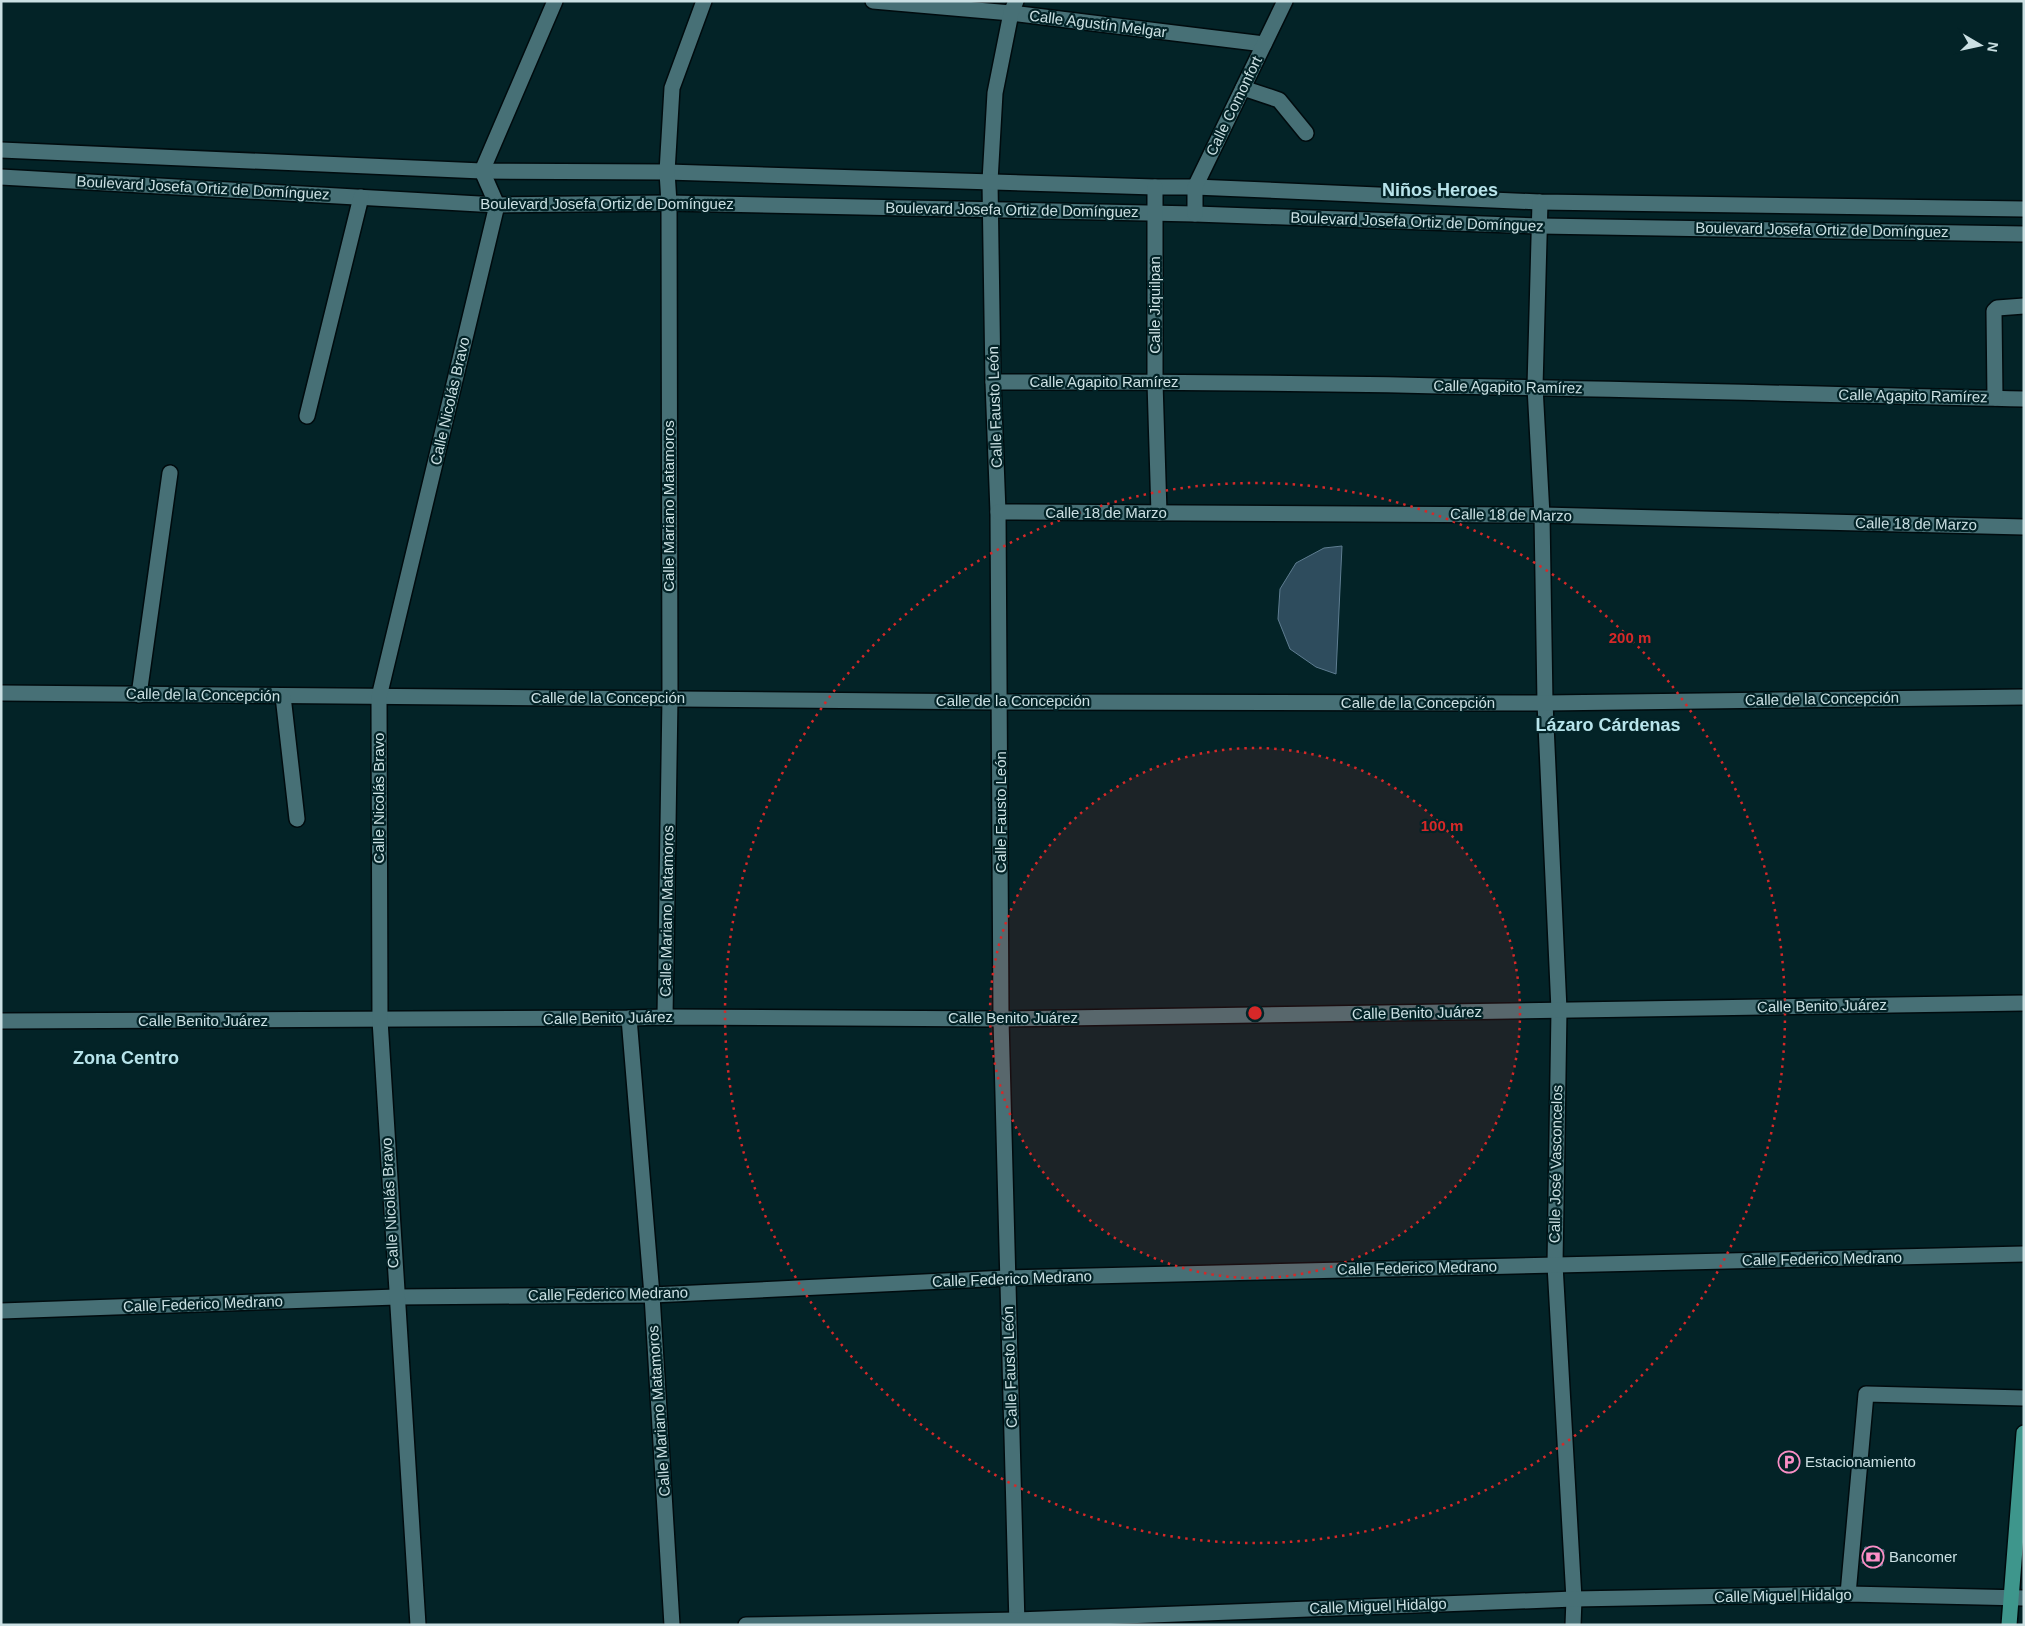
<svg xmlns="http://www.w3.org/2000/svg" width="2025" height="1626" font-family="Helvetica,sans-serif">
	<rect width="100%" height="100%" fill="#032327"/>
	<!-- building -->
	<g fill="#2e4c5d" stroke="#5e7d91">
		<path d="M1342,546L1336,674L1316,667L1290,649L1278,619L1280,589L1296,563L1324,548Z"/>
		<path d="M1865,1547L1884,1550L1882,1566L1862,1563Z"/>
	</g>
	<g fill="none" stroke-linecap="round" stroke-linejoin="round">
		<!-- minor casing -->
		<g stroke="#000b0e" stroke-width="18">
			<g id="minor">
				<path d="M873,1L1011,13L1264,44"/>
				<path d="M1016,1L1011,13L995,93L990,181L993,382L998,512L1001,1019L1017,1625"/>
				<path d="M1243,88L1279,100L1306,133"/>
				<path d="M1,150L482,171L667,172L1155,187H1195L1540,202L2024,209"/>
				<path d="M1,177L497,205L669,203L1195,214L1540,226L2024,234"/>
				<path d="M1155,187V382L1159,513"/>
				<path d="M1540,202L1535,387L1542,515L1545,703L1559,1010L1555,1265L1574,1599L1573,1625"/>
				<path d="M1195,214V187L1285,1"/>
				<path d="M993,382C1337,381 1680,391 2024,399"/>
				<path d="M1995,398L1994,311L1997,308L2024,306"/>
				<path d="M307,416L361,197"/>
				<path d="M998,512L1542,515L2024,527"/>
				<path d="M1,693L1000,702L1545,703L2024,697"/>
				<path d="M139,695L170,473"/>
				<path d="M283,696L297,819"/>
				<path d="M665,1017L670,698L669,203L667,172L672,88L704,1"/>
				<path d="M629,1018L652,1295L672,1625"/>
				<path d="M1,1021L629,1018L665,1017L1001,1019L2024,1003"/>
				<path d="M1,1311L396,1297L652,1295L1007,1278L2024,1254"/>
				<path d="M1848,1594L1866,1394L2024,1398"/>
				<path d="M418,1625L380,1020L379,697L497,205L482,171L555,1"/>
				<path d="M746,1625L1017,1620L1574,1599L1848,1594L2024,1598"/>
			</g>
		</g>
		<!-- major casing -->
		<g stroke="#000b0e" stroke-width="18">
			<path id="major" d="M2009,1625L2024,1433"/>
		</g>
		<!-- minor -->
		<use href="#minor" stroke="#477076" stroke-width="15"/>
		<!-- major -->
		<use href="#major" stroke="#3e968c" stroke-width="15"/>
	</g>
	<!-- distance rings -->
	<circle cx="1255" cy="1013" r="265" fill="#d62828" fill-opacity=".12"/>
	<g fill="none" stroke="#d62828" stroke-width="2.5" stroke-dasharray="2.5 5">
		<circle cx="1255" cy="1013" r="265"/>
		<circle cx="1255" cy="1013" r="530"/>
	</g>
	<!-- icons -->
	<defs>
		<g id="parking-ring" transform="scale(1.125)"><circle r="9.5" fill="#032327" stroke="#fa8fc6" stroke-width="1.5"/><path d="M-3.5-5.5H1a3.5 3.5 0 0 1 0 7H-1V5.5H-3.5ZM-1-3.4V-.6H.8a1.4 1.4 0 0 0 0-2.8Z" fill="#fa8fc6"/></g>
		<g id="bank-ring" transform="scale(1.125)"><circle r="9.5" fill="#032327" stroke="#fa8fc6" stroke-width="1.5"/><path d="M-6-4H6V4H-6ZM0-2.3a2.3 2.3 0 1 0 0 4.6a2.3 2.3 0 1 0 0-4.6Z" fill="#fa8fc6"/></g>
	</defs>
	<g fill-rule="evenodd">
		<use href="#parking-ring" x="1789" y="1462"/>
		<use href="#bank-ring" x="1873" y="1557"/>
	</g>
	<g text-anchor="middle" stroke-width="4.5" stroke-linejoin="round" paint-order="stroke">
		<!-- street labels -->
		<g font-size="15" fill="#cbe0e3" stroke="#032327">
			<text transform="translate(1098 24) rotate(7)" y="5">Calle Agustín Melgar</text>
			<text transform="translate(1234 106) rotate(-64)" y="5">Calle Comonfort</text>
			<text transform="translate(203 188) rotate(3)" y="5">Boulevard Josefa Ortiz de Domínguez</text>
			<text x="607" y="209">Boulevard Josefa Ortiz de Domínguez</text>
			<text transform="translate(1012 210) rotate(1)" y="5">Boulevard Josefa Ortiz de Domínguez</text>
			<text transform="translate(1417 222) rotate(2)" y="5">Boulevard Josefa Ortiz de Domínguez</text>
			<text transform="translate(1822 230) rotate(1)" y="5">Boulevard Josefa Ortiz de Domínguez</text>
			<text transform="translate(1155 305) rotate(-90)" y="5">Calle Jiquilpan</text>
			<text x="1104" y="387">Calle Agapito Ramírez</text>
			<text transform="translate(1508 387) rotate(1)" y="5">Calle Agapito Ramírez</text>
			<text transform="translate(1913 396) rotate(1)" y="5">Calle Agapito Ramírez</text>
			<text transform="translate(450 401) rotate(-77)" y="5">Calle Nicolás Bravo</text>
			<text transform="translate(995 407) rotate(-92)" y="5">Calle Fausto León</text>
			<text transform="translate(669 506) rotate(-90)" y="5">Calle Mariano Matamoros</text>
			<text x="1106" y="518">Calle 18 de Marzo</text>
			<text transform="translate(1511 515) rotate(1)" y="5">Calle 18 de Marzo</text>
			<text transform="translate(1916 524) rotate(1)" y="5">Calle 18 de Marzo</text>
			<text transform="translate(203 695) rotate(1)" y="5">Calle de la Concepción</text>
			<text x="608" y="703">Calle de la Concepción</text>
			<text transform="translate(1822 699) rotate(-1)" y="5">Calle de la Concepción</text>
			<text x="1013" y="706">Calle de la Concepción</text>
			<text x="1418" y="708">Calle de la Concepción</text>
			<text transform="translate(379 798) rotate(-90)" y="5">Calle Nicolás Bravo</text>
			<text transform="translate(1001 812) rotate(-90)" y="5">Calle Fausto León</text>
			<text transform="translate(667 911) rotate(-89)" y="5">Calle Mariano Matamoros</text>
			<text transform="translate(1822 1006) rotate(-1)" y="5">Calle Benito Juárez</text>
			<text transform="translate(1417 1013) rotate(-1)" y="5">Calle Benito Juárez</text>
			<text transform="translate(608 1018) rotate(-1)" y="5">Calle Benito Juárez</text>
			<text x="1013" y="1023">Calle Benito Juárez</text>
			<text x="203" y="1026">Calle Benito Juárez</text>
			<text transform="translate(1556 1164) rotate(-89)" y="5">Calle José Vasconcelos</text>
			<text transform="translate(390 1203) rotate(-93)" y="5">Calle Nicolás Bravo</text>
			<text transform="translate(1822 1259) rotate(-1)" y="5">Calle Federico Medrano</text>
			<text transform="translate(1417 1268) rotate(-1)" y="5">Calle Federico Medrano</text>
			<text transform="translate(1012 1279) rotate(-2)" y="5">Calle Federico Medrano</text>
			<text transform="translate(608 1294) rotate(-1)" y="5">Calle Federico Medrano</text>
			<text transform="translate(203 1304) rotate(-2)" y="5">Calle Federico Medrano</text>
			<text transform="translate(1010 1367) rotate(-92)" y="5">Calle Fausto León</text>
			<text transform="translate(659 1411) rotate(-94)" y="5">Calle Mariano Matamoros</text>
			<text transform="translate(1783 1596) rotate(-1)" y="5">Calle Miguel Hidalgo</text>
			<text transform="translate(1378 1606) rotate(-2)" y="5">Calle Miguel Hidalgo</text>
		</g>
		<!-- poi labels -->
		<g font-size="15" fill="#cbe0e3" stroke="#032327" text-anchor="start">
			<text x="1805" y="1467">Estacionamiento</text>
			<text x="1889" y="1562">Bancomer</text>
		</g>
		<!-- quarter labels -->
		<g font-size="18" font-weight="bold" fill="#b8e4eb" stroke="#032327">
			<text x="1440" y="196">Niños Heroes</text>
			<text x="1608" y="731">Lázaro Cárdenas</text>
			<text x="126" y="1064">Zona Centro</text>
		</g>
	</g>
	<circle cx="1255" cy="1013" r="8" fill="#d62828" stroke="#032327" stroke-width="2.5"/>
	<g font-size="15" text-anchor="middle" font-weight="bold" fill="#d62828" stroke="#032327" stroke-width="4.5" stroke-linejoin="round" paint-order="stroke">
		<text x="1630" y="643">200 m</text>
		<text x="1442" y="831">100 m</text>
	</g>
	<!-- border -->
	<rect width="2025" height="1626" fill="none" stroke="#cbe0e3" stroke-width="5"/>
	<!-- north arrow -->
	<g transform="translate(1980 45) rotate(99)" stroke="#032327" stroke-width="4" paint-order="stroke">
	<path d="M0-4L9 19L0 12L-9 19Z" fill="#cbe0e3"/>
	<text y="-8" font-size="14" font-weight="bold" text-anchor="middle" fill="#cbe0e3">N</text>
	</g>
</svg>
